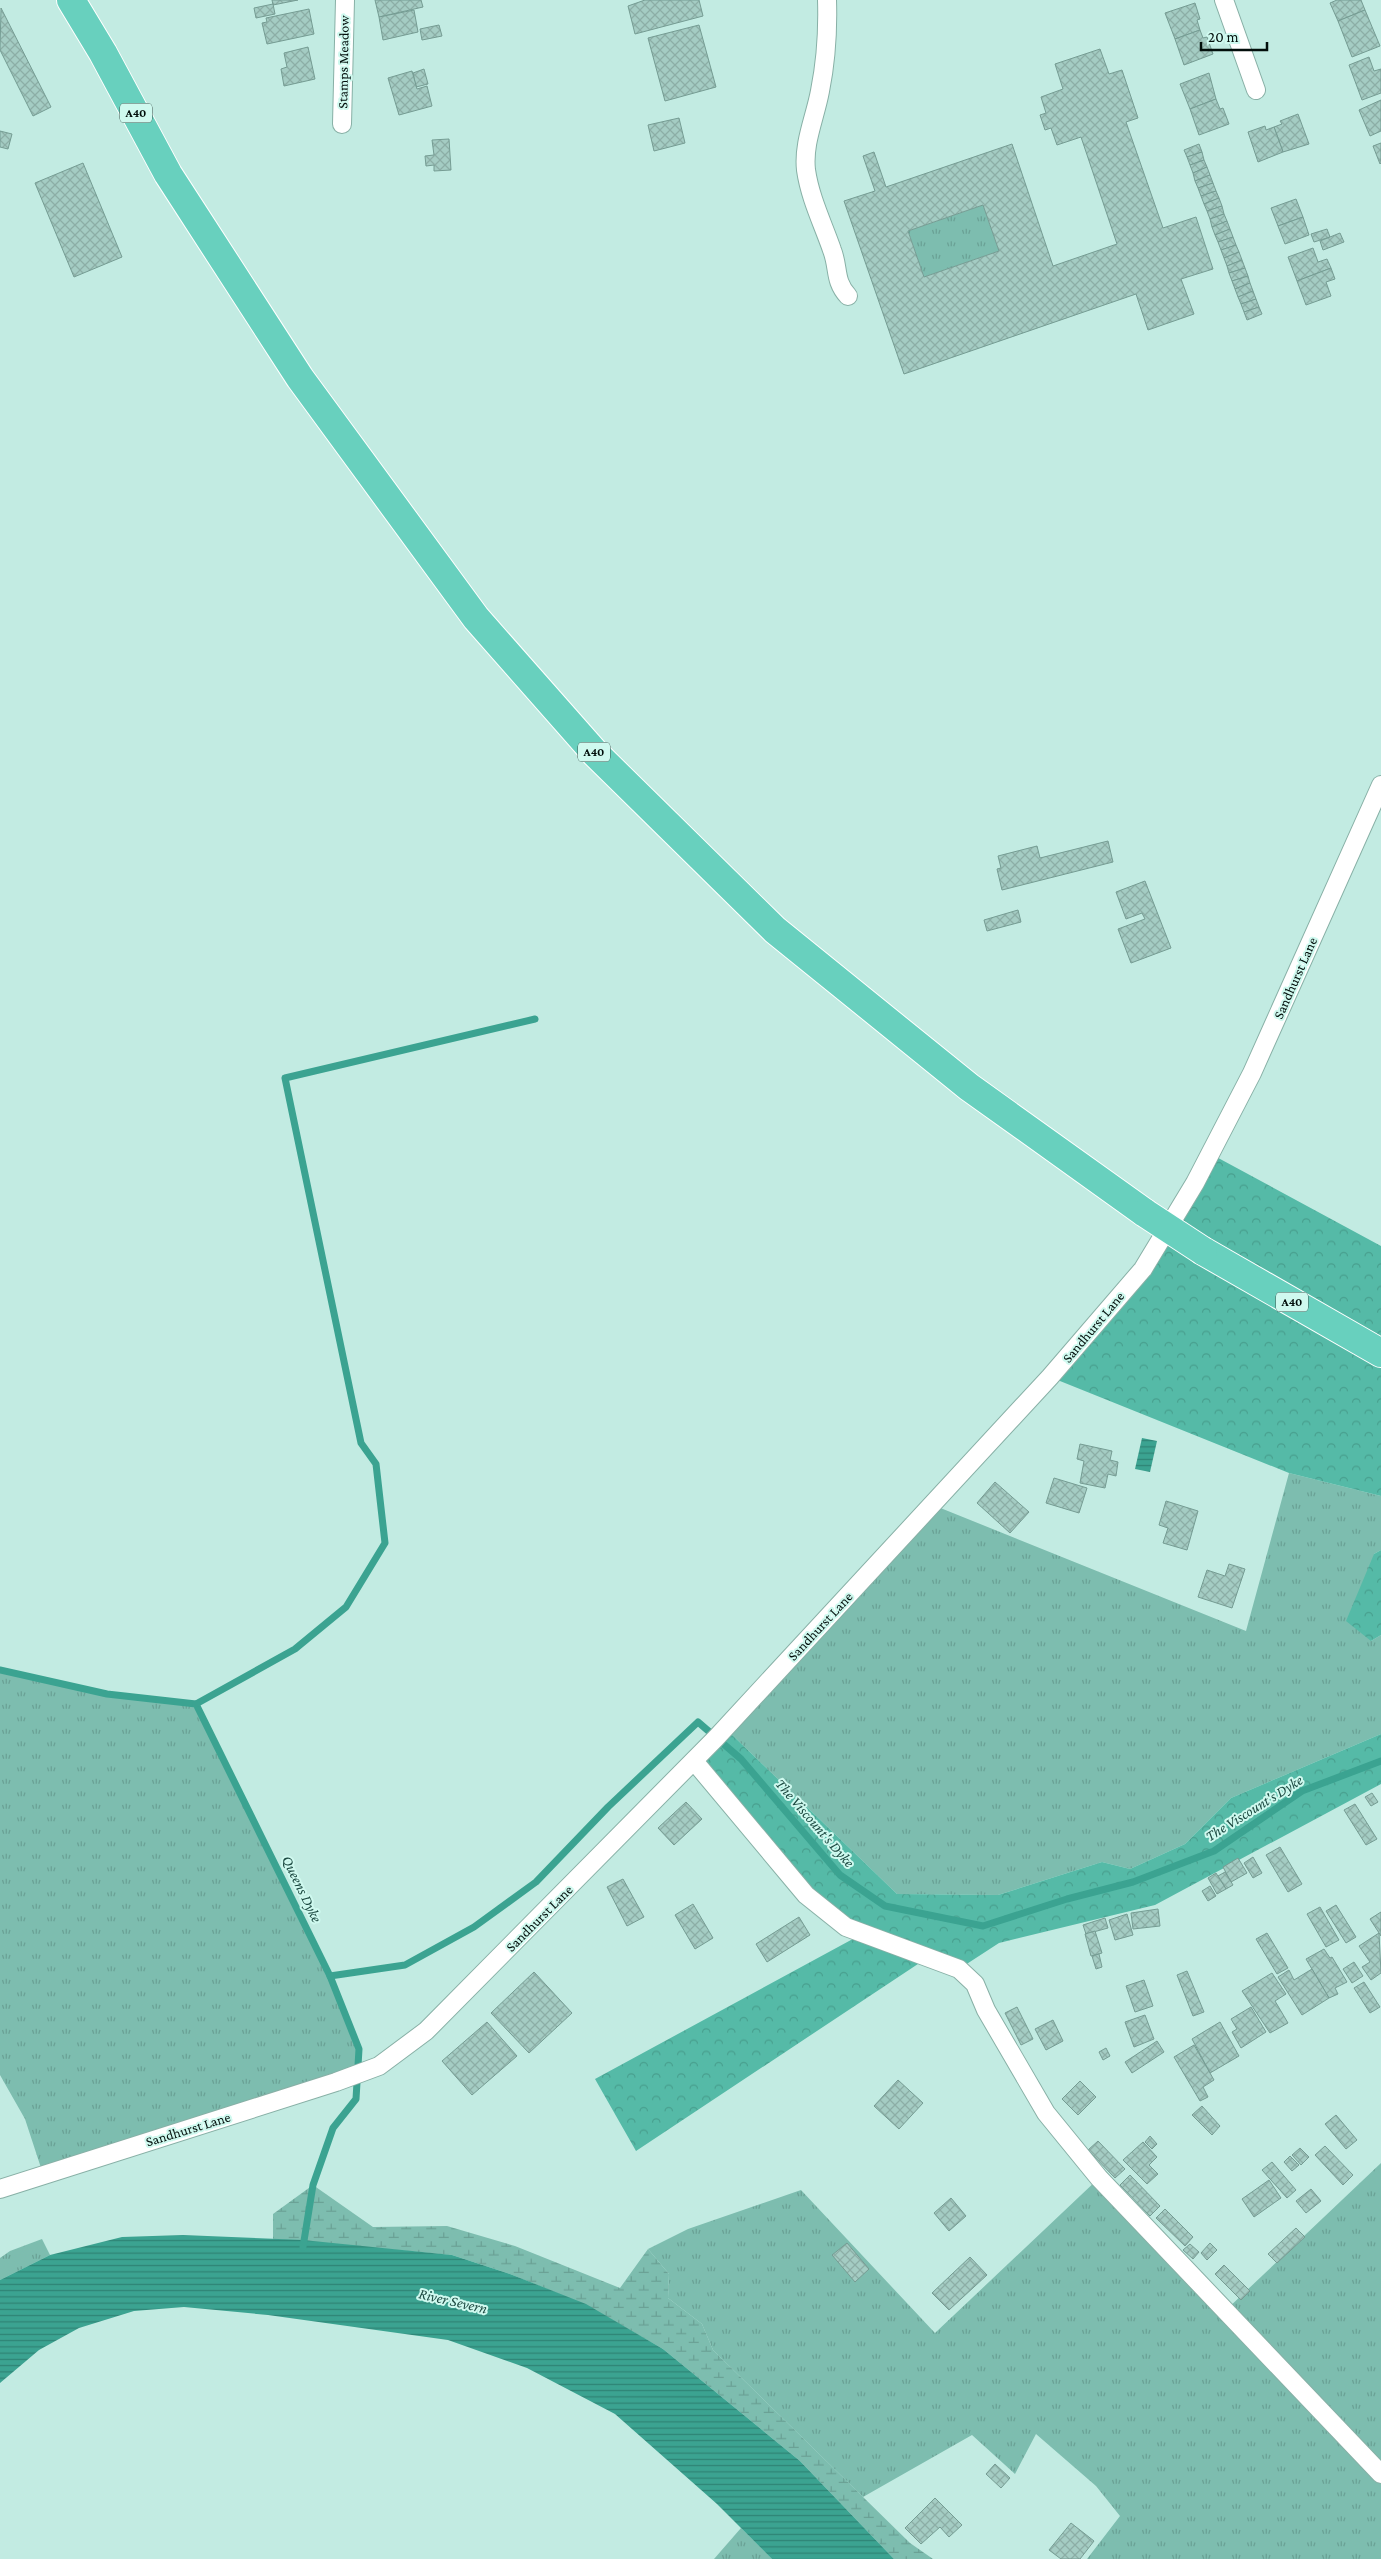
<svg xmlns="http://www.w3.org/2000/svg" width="1381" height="2559" font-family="'Crimson Pro',serif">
	<defs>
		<pattern id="grass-tufts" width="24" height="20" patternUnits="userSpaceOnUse" patternTransform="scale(1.25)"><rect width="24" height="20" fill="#7dbdaf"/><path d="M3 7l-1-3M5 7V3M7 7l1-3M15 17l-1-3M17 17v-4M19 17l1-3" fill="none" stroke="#6aa195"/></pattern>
		<pattern id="forest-crowns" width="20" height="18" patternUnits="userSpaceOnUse" patternTransform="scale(1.25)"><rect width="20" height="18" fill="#55baa7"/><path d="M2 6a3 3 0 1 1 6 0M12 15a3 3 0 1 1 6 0" fill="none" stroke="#489f8e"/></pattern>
		<pattern id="wetland-marsh" width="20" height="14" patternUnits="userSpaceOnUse" patternTransform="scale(1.25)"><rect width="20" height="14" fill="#7dbdaf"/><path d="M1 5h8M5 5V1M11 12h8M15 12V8" fill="none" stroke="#6aa195"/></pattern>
		<pattern id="water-rules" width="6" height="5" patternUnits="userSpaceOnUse" patternTransform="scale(1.25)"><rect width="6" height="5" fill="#3ba391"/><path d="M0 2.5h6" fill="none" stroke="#2f8375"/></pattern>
		<pattern id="building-cross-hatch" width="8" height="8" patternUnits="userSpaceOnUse" patternTransform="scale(1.25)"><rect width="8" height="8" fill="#a4ccc3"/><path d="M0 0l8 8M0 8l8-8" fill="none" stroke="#8caea6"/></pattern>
	</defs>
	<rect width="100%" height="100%" fill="#c2ebe2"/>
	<!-- grass -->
	<g fill="url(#grass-tufts)">
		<path d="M983,205L999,251L924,277L908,231Z"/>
		<path d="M1289,1473L1381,1496V1550L1374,1554L1371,1641L1381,1635V1734L1231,1798L1185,1844L1130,1869L1102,1862L998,1895L897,1894L725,1728L933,1505L1246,1631Z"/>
		<path d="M0,1670L107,1694L196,1704L330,1976L359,2049L358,2074L43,2174L25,2119L0,2075Z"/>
		<path d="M1381,2163V2559H1087L1120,2516L1096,2486L1036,2434L1015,2474L972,2435L863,2497L713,2350L702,2324L668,2298L669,2274L648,2249L688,2229L801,2190L935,2333L1099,2178L1225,2311Z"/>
		<path d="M42,2239L50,2255L0,2280V2258L10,2251Z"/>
		<path d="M741,2528L772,2559H714Z"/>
	</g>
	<!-- forest -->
	<g fill="url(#forest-crowns)">
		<path d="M1209,1153L1381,1246V1496L1289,1473L1050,1377L1143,1269Z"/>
		<path d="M1381,1550V1635L1371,1641L1346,1621L1374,1554Z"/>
		<path d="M725,1728L897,1894L998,1895L1102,1862L1130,1869L1185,1844L1231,1798L1381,1734V1784L1155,1905L999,1943L959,1969L927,1958L636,2151L595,2079L862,1934L846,1927L694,1761Z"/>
	</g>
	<!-- wetland -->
	<path fill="url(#wetland-marsh)" d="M313,2185L373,2227L447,2226L515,2246L620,2288L648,2249L669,2274L668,2298L702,2324L713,2350L910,2543L933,2559H894L800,2461L663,2349L586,2305L510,2274L452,2255L273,2239V2214Z"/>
	<!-- water -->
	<g fill="url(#water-rules)">
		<path d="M1142,1438L1157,1441L1150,1472L1135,1469Z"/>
		<path d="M183,2235L303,2240L452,2255L510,2274L586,2304L663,2349L800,2461L894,2559H772L717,2504L615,2414L527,2368L448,2340L268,2315L184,2307L134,2311L79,2328L39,2350L0,2383V2280L50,2255L122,2237Z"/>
	</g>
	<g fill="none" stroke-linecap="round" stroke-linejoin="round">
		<!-- stream -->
		<g stroke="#3ba391" stroke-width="7">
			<path d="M0,1670L107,1694L196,1704L330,1976L359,2049L356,2099L333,2128L313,2185L303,2247"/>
			<path d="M196,1704L295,1649L346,1607L385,1543L376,1464L361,1443L285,1078L535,1019"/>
			<path d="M330,1976L405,1965L474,1927L536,1882L608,1807L698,1722L741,1759L840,1875L885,1906L983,1926L1067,1899L1133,1882L1214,1851L1302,1791L1381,1761"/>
		</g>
	</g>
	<!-- building -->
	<g fill="url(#building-cross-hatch)" stroke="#759c93" fill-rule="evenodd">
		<path d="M272,0H298L273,5Z"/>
		<path d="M375,0H421L423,7L379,17Z"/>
		<path d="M645,0H699L703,16L635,34L628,6Z"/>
		<path d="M1337,0H1361L1365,10L1338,21L1330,3Z"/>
		<path d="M1195,3L1200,19L1197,20L1200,30L1175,39L1165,13Z"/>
		<path d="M273,4L275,14L256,18L254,8Z"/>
		<path d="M1,8L51,107L33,116L0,50Z"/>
		<path d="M309,9L314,34L267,44L262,23L267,22L266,18Z"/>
		<path d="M414,10L418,32L383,40L379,17Z"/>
		<path d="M1365,10L1380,46L1352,57L1338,21Z"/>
		<path d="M439,25L442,36L422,40L420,29Z"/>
		<path d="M699,25L716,87L665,101L648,38Z"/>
		<path d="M1200,30L1203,38L1207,37L1213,54L1184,65L1175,39Z"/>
		<path d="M308,47L315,79L284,86L281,69L287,67L284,53Z"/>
		<path d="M1100,49L1109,74L1122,70L1138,118L1126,122L1163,228L1196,217L1213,269L1181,279L1194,314L1148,330L1136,294L904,374L844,201L875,191L863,156L874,152L886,187L1012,144L1053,266L1117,244L1081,137L1057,145L1051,128L1045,130L1040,115L1046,113L1041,97L1063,89L1055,64ZM983,205L999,251L924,277L908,231Z"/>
		<path d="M1369,57L1374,71L1381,69V93L1362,100L1349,65Z"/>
		<path d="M424,69L428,84L416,87L413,73Z"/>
		<path d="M412,71L417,89L427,86L432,106L399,115L388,78Z"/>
		<path d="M1209,73L1216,99L1190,109L1180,84Z"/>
		<path d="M1216,99L1220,109L1223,108L1229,124L1199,135L1190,109Z"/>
		<path d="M1381,100V131L1370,136L1359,110Z"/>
		<path d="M1298,114L1309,144L1283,152L1274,127L1282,124L1280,121Z"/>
		<path d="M679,118L685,143L654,151L648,125Z"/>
		<path d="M1265,126L1266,130L1274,127L1283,152L1258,162L1248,132Z"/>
		<path d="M0,131L12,134L8,149L0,147Z"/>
		<path d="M449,139L451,170L434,171V165L426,166L425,156L434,155L432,140Z"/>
		<path d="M1381,143V163L1380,164L1373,146Z"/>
		<path d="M1199,144L1202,152L1187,157L1184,150Z"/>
		<path d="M1202,152L1204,160L1190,165L1187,157Z"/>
		<path d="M1204,160L1207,167L1193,173L1190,165Z"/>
		<path d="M83,163L122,257L74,277L35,183Z"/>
		<path d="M1207,167L1210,175L1195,181L1193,173Z"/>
		<path d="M1210,175L1213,183L1198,188L1195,181Z"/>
		<path d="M1213,183L1216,191L1201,196L1198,188Z"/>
		<path d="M1216,191L1219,198L1204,204L1201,196Z"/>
		<path d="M1219,198L1222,206L1207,211L1204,204Z"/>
		<path d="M1296,199L1303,217L1278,226L1271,208Z"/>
		<path d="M1222,206L1224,214L1210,219L1207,211Z"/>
		<path d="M1224,214L1227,221L1212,227L1210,219Z"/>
		<path d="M1303,217L1309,235L1285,244L1278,226Z"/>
		<path d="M1227,221L1230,229L1215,235L1212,227Z"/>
		<path d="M1230,229L1233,237L1218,242L1215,235Z"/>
		<path d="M1327,229L1330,237L1314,242L1311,234Z"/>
		<path d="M1340,233L1344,242L1323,250L1320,241Z"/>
		<path d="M1233,237L1236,245L1221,250L1218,242Z"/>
		<path d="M1236,245L1239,252L1224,258L1221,250Z"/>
		<path d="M1313,248L1318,262L1327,259L1331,268L1297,281L1288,257Z"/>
		<path d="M1239,252L1242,260L1227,266L1224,258Z"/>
		<path d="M1242,260L1245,268L1229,273L1227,266Z"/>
		<path d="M1245,268L1248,276L1232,281L1229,273Z"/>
		<path d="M1331,268L1335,279L1326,282L1331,296L1306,305L1297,281Z"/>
		<path d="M1248,276L1250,283L1235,289L1232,281Z"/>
		<path d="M1250,283L1253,291L1238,297L1235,289Z"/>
		<path d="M1253,291L1256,299L1241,304L1238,297Z"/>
		<path d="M1256,299L1259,307L1244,312L1241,304Z"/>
		<path d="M1259,307L1262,314L1247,320L1244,312Z"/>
		<path d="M1108,841L1113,862L1002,890L997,869L1001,868L998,856L1037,846L1040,858Z"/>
		<path d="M1145,881L1171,948L1131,963L1118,929L1145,919L1142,913L1126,919L1116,892Z"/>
		<path d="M1018,910L1021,922L987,931L984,920Z"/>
		<path d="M1080,1444L1112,1451L1110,1460L1118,1462L1116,1476L1108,1474L1105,1488L1080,1483L1084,1461L1077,1459Z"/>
		<path d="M1054,1478L1087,1488L1079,1513L1046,1503Z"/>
		<path d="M995,1482L1029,1512L1010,1533L977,1503Z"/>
		<path d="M1166,1501L1198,1511L1187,1550L1163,1543L1168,1528L1159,1525Z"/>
		<path d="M1229,1564L1245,1569L1232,1608L1198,1597L1207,1570L1225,1576Z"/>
		<path d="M1372,1793L1378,1802L1371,1806L1365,1797Z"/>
		<path d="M686,1802L702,1819L674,1845L658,1828Z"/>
		<path d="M1355,1804L1377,1839L1366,1845L1344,1810Z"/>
		<path d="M1280,1847L1302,1884L1288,1892L1266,1855Z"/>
		<path d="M1253,1857L1262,1873L1253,1878L1244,1863Z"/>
		<path d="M1238,1858L1247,1873L1231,1882L1223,1867Z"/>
		<path d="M1225,1872L1233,1885L1226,1889L1218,1876Z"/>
		<path d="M1216,1873L1226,1889L1217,1894L1208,1878Z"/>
		<path d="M623,1879L644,1917L627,1926L607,1887Z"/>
		<path d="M1210,1886L1216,1896L1208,1901L1202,1891Z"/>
		<path d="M693,1904L713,1938L695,1949L675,1915Z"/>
		<path d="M1336,1905L1356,1937L1346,1943L1326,1911Z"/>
		<path d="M1320,1907L1339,1940L1326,1947L1307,1914Z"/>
		<path d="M1158,1909L1160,1926L1133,1929L1131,1913Z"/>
		<path d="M1381,1912V1936L1370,1919Z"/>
		<path d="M1127,1914L1133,1935L1115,1940L1109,1920Z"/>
		<path d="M799,1917L810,1935L767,1962L756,1944Z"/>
		<path d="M1105,1918L1108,1928L1086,1934L1083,1925Z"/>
		<path d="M1095,1931L1102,1953L1091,1956L1085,1934Z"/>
		<path d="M1267,1933L1288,1968L1277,1974L1256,1939Z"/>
		<path d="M1379,1933L1381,1973L1371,1980L1362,1967L1370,1962L1359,1946Z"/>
		<path d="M1324,1949L1330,1958L1332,1957L1347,1982L1335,1988L1338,1994L1329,1998L1306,1959Z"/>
		<path d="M1099,1954L1102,1967L1096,1969L1092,1956Z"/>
		<path d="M1354,1962L1363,1976L1352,1983L1343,1969Z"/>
		<path d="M1312,1969L1329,1998L1302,2015L1278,1977L1289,1970L1294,1980Z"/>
		<path d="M1187,1971L1204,2012L1193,2016L1177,1975Z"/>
		<path d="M534,1972L572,2013L529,2053L491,2013Z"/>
		<path d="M1272,1973L1286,1994L1275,2001L1288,2023L1270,2033L1242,1991Z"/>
		<path d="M1144,1980L1153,2006L1135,2012L1126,1986Z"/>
		<path d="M1364,1982L1380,2007L1370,2013L1354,1988Z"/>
		<path d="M1017,2007L1033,2039L1021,2045L1005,2013Z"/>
		<path d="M1251,2007L1266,2032L1241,2048L1232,2032L1237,2029L1231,2019Z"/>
		<path d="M1145,2015L1154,2039L1134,2047L1125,2022Z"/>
		<path d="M1053,2020L1063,2041L1046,2050L1035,2029Z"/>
		<path d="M487,2022L517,2056L472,2095L442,2061Z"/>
		<path d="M1220,2022L1239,2056L1210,2073L1192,2039Z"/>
		<path d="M1157,2041L1164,2052L1132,2073L1125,2062Z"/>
		<path d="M1194,2045L1214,2080L1203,2087L1208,2097L1200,2101L1174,2057Z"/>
		<path d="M1106,2048L1110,2056L1103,2060L1099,2052Z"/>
		<path d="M898,2080L923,2103L899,2129L874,2106Z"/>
		<path d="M1080,2081L1096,2097L1078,2115L1062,2099Z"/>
		<path d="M1202,2106L1220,2126L1212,2135L1192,2115Z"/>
		<path d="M1336,2115L1357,2140L1346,2149L1325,2124Z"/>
		<path d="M1150,2136L1157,2144L1152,2149L1145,2142Z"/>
		<path d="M1098,2141L1125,2169L1115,2178L1088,2150Z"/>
		<path d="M1143,2142L1157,2157L1149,2165L1158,2174L1147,2184L1123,2160Z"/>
		<path d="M1325,2146L1353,2175L1343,2185L1315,2155Z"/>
		<path d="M1300,2148L1309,2157L1301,2165L1292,2155Z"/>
		<path d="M1290,2156L1299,2165L1292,2171L1284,2162Z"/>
		<path d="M1272,2162L1296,2190L1287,2198L1262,2170Z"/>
		<path d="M1130,2175L1160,2206L1150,2216L1120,2185Z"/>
		<path d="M1269,2180L1281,2198L1254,2217L1242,2199Z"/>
		<path d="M1311,2189L1321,2201L1306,2213L1296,2201Z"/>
		<path d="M951,2198L966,2216L949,2231L934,2213Z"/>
		<path d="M1165,2209L1193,2237L1185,2246L1156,2218Z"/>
		<path d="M1296,2228L1305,2237L1277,2263L1268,2254Z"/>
		<path d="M847,2243L869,2269L855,2282L832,2255Z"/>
		<path d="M1210,2243L1217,2250L1207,2260L1201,2253Z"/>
		<path d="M1190,2244L1199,2252L1193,2259L1183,2250Z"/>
		<path d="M970,2257L987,2275L949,2310L932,2293Z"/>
		<path d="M1224,2265L1250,2291L1241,2300L1215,2274Z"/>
		<path d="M995,2464L1010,2478L1001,2488L986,2474Z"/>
		<path d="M935,2498L962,2525L949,2537L940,2527L921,2544L905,2528Z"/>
		<path d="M1071,2523L1094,2541L1080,2559H1061L1049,2550Z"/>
	</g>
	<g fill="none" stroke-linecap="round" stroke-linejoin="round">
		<!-- minor casing -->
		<g stroke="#88b0a6" stroke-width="20">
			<g id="minor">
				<path d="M827,0C828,31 826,61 820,91C815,118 803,143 806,170C810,198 823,224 832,250C839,268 834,281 848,296"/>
				<path d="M1224,0L1256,90"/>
				<path d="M342,124L345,0"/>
				<path d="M694,1761L806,1895L846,1927L959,1969L975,1984L986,2010L1046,2113L1099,2178L1381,2474"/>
				<path d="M0,2189L336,2082L379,2066L426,2031L716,1738L1050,1377L1143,1269L1195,1183L1252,1073L1381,785"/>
			</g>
		</g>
		<!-- trunk casing -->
		<g stroke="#fff" stroke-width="30">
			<g id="trunk">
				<path d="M71,0L103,53L168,174L300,378L476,618L595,753L775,930L969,1087L1145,1213"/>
				<path d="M1203,1251L1381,1353"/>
			</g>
		</g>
		<!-- minor -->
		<use href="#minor" stroke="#fff" stroke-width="18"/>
		<!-- trunk -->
		<use href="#trunk" stroke="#68d0be" stroke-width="28"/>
		<!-- trunk-bridge casing -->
		<g stroke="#fff" stroke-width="30" stroke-linecap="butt">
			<path id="trunk-bridge" d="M1145,1213L1203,1251"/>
		</g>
		<!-- trunk-bridge -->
		<use href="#trunk-bridge" stroke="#68d0be" stroke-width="28"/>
	</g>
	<g text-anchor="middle" stroke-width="4" stroke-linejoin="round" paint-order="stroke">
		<!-- shield labels -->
		<g fill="#cff9ef" stroke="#40544f" stroke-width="1">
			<rect x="120" y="103.5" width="32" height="19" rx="4"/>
			<rect x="578" y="742.5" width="32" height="19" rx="4"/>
			<rect x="1276" y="1292.5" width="32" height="19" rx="4"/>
		</g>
		<g font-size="12" font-weight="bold" fill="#020e0b">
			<text x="136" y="117">A40</text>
			<text x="594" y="756">A40</text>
			<text x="1292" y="1306">A40</text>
		</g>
		<!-- street labels -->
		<g font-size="14" fill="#020e0b" stroke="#cff9ef">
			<text transform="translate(343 62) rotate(-89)" y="5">Stamps Meadow</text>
			<text transform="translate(1295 978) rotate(-66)" y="5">Sandhurst Lane</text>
			<text transform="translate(1093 1327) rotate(-50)" y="5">Sandhurst Lane</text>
			<text transform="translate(820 1626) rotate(-47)" y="5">Sandhurst Lane</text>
			<text transform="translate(539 1918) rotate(-45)" y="5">Sandhurst Lane</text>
			<text transform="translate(188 2129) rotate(-17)" y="5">Sandhurst Lane</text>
		</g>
		<!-- water labels -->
		<g font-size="15" font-style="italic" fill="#1c4941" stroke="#cff9ef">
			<text transform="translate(1254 1808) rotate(-32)" y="5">The Viscount's Dyke</text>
			<text transform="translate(815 1823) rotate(49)" y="5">The Viscount's Dyke</text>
			<text transform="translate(302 1889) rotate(64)" y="5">Queens Dyke</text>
			<text transform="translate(453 2301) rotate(13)" y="5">River Severn</text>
		</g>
	</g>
	<!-- scale -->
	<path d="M1201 42v8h66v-8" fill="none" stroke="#020e0b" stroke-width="2.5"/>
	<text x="1208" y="42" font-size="15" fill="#020e0b" stroke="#cff9ef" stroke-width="4" paint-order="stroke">20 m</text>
</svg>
